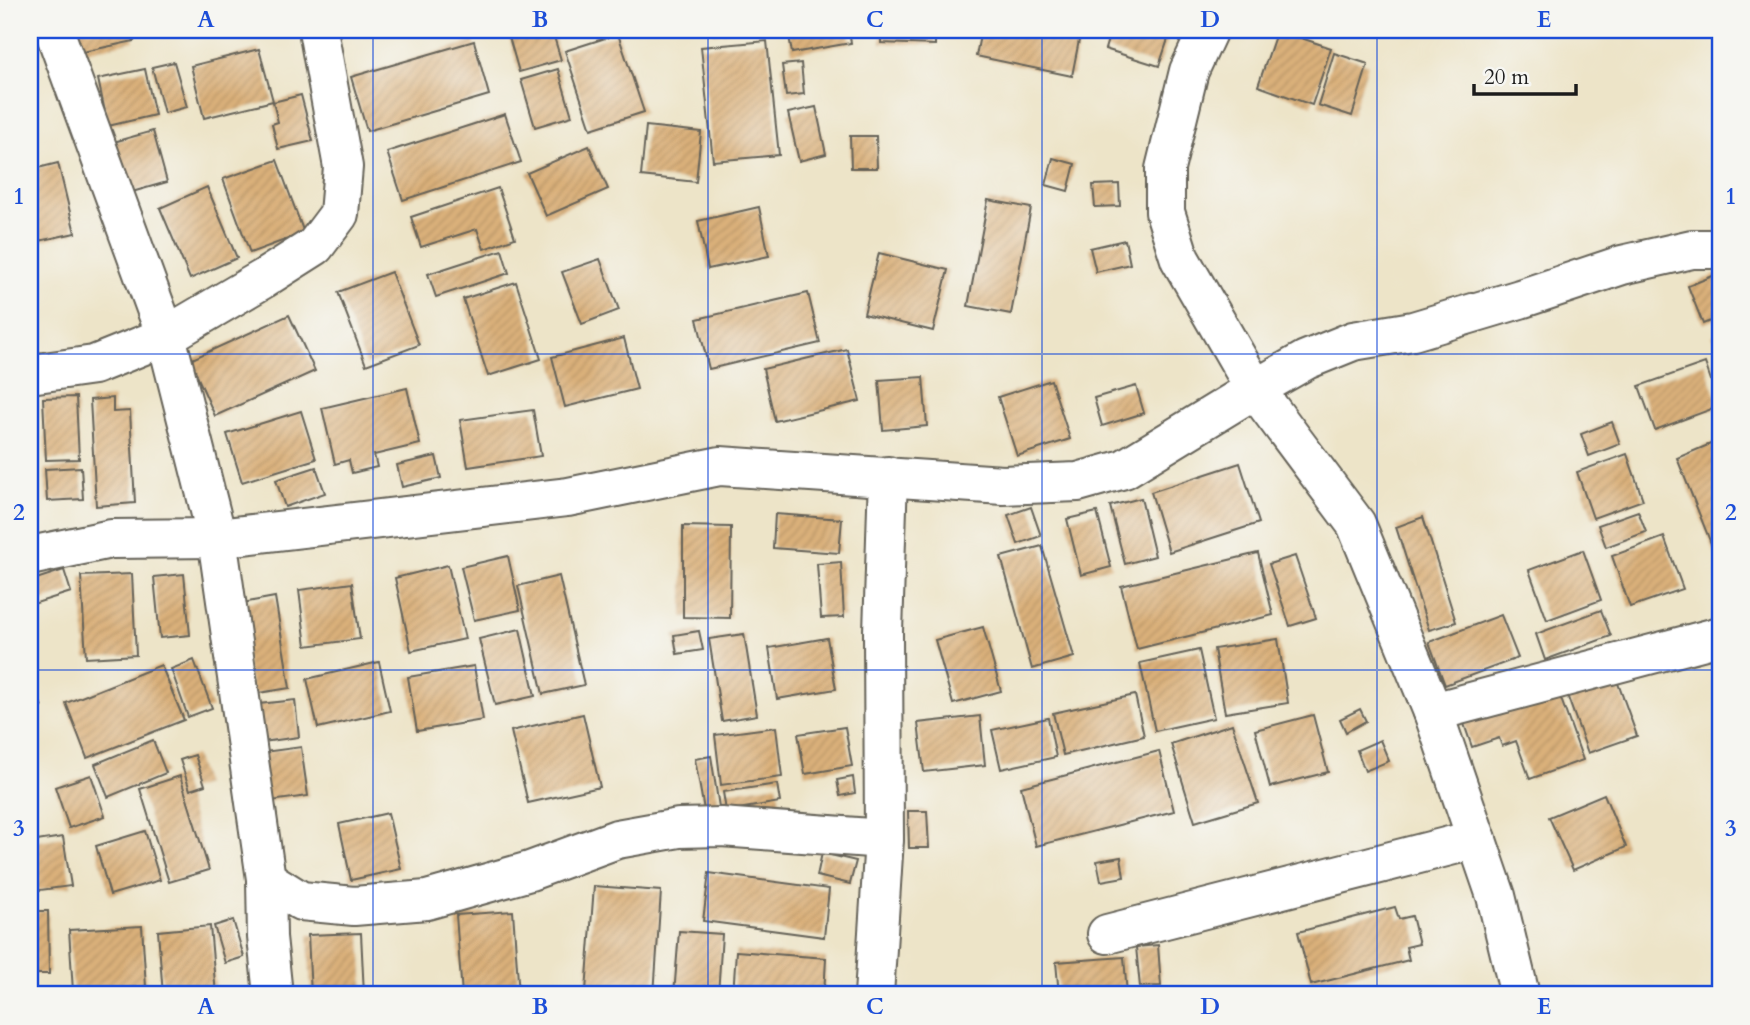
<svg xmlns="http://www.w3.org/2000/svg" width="1750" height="1025" font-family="Cardo,serif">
	<defs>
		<pattern id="building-hatch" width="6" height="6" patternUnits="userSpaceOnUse" patternTransform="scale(1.75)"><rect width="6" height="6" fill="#dab07a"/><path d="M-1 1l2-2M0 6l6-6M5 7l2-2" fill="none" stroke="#ba9769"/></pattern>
	</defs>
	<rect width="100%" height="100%" fill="#f6f6f2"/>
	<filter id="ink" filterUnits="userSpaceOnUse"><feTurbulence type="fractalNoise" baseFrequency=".0143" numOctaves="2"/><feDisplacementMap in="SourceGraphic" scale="14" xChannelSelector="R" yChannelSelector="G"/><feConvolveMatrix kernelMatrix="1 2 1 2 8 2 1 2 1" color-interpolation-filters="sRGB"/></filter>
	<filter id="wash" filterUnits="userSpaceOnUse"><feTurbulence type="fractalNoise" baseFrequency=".00686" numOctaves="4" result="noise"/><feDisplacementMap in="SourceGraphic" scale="28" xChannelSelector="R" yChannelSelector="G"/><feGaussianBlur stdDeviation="1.57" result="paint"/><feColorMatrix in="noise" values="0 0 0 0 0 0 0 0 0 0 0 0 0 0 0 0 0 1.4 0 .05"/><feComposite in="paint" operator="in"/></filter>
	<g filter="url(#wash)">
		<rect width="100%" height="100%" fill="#ede4c8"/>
		<g id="blocks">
			<!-- building -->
			<g fill="url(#building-hatch)">
				<path d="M73,30H131L134,41L78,53Z"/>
				<path d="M507,30H552L561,60L519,72Z"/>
				<path d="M713,30H733V31L714,34Z"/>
				<path d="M788,30H849L851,43L792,53Z"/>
				<path d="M881,30H935V45L881,43Z"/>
				<path d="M981,30H1081L1072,76L976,56Z"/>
				<path d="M1111,30H1171L1159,66L1105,49Z"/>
				<path d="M1277,30L1331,48L1312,105L1258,86Z"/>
				<path d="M618,34L644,112L591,129L565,51Z"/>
				<path d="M474,41L489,95L367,131L351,77Z"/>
				<path d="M767,41L779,155L713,161L701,47Z"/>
				<path d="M259,49L273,101L204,118L191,66Z"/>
				<path d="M1334,53L1368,64L1352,116L1318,105Z"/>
				<path d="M174,62L187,107L164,113L152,67Z"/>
				<path d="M801,63L804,94L786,96L782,65Z"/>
				<path d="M145,69L155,115L108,126L98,79Z"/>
				<path d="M558,69L572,116L535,127L521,80Z"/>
				<path d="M301,95L313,141L278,149L272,124L278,122L273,102Z"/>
				<path d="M816,107L826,154L799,161L788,113Z"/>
				<path d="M505,114L521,162L403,200L387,152Z"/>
				<path d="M646,126L701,132L696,182L641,176Z"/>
				<path d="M153,131L167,182L125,194L110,143Z"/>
				<path d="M850,136H876L877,168H851Z"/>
				<path d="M589,146L608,189L546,216L527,173Z"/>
				<path d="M1053,158L1075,164L1068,191L1046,185Z"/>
				<path d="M277,160L304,233L250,253L223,179Z"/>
				<path d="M58,163L75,233L30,243V170Z"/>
				<path d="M1119,184L1120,206L1095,207L1093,185Z"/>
				<path d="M207,187L237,258L190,279L160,208Z"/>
				<path d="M498,188L515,238L484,249L477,229L421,247L411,217Z"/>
				<path d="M988,200L1031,208L1011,314L968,306Z"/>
				<path d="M759,207L769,256L708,269L698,221Z"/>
				<path d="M1125,240L1130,264L1096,272L1090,248Z"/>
				<path d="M502,250L509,273L436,297L428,274Z"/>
				<path d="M879,253L948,270L933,331L864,314Z"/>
				<path d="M600,259L619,310L582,324L562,272Z"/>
				<path d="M391,272L419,345L366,365L338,292Z"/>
				<path d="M1720,273V317L1703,324L1688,286Z"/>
				<path d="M516,282L541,359L488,376L463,299Z"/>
				<path d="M808,293L820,343L709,369L697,319Z"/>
				<path d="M289,315L315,371L215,416L190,360Z"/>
				<path d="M1720,333V357L1712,336Z"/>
				<path d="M624,338L637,389L565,407L552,357Z"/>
				<path d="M847,349L860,401L775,421L763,369Z"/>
				<path d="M1705,363L1720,406L1655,430L1639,386Z"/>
				<path d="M923,377L927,426L883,430L879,380Z"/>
				<path d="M1051,380L1070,439L1017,456L998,397Z"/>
				<path d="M1136,386L1144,413L1102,426L1094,398Z"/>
				<path d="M407,388L420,444L374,455L377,467L352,473L349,460L335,464L322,408Z"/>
				<path d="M76,397L79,459L46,460L43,398Z"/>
				<path d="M113,398V412L130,411L135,503L96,506L90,400Z"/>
				<path d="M533,410L541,456L468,467L460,420Z"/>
				<path d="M301,411L316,459L242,482L227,434Z"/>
				<path d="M1612,422L1620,444L1589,456L1581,434Z"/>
				<path d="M1720,440V566L1677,458Z"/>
				<path d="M1627,454L1643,500L1593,518L1577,472Z"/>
				<path d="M436,456L441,478L402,487L397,465Z"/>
				<path d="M1240,463L1259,523L1169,552L1151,492Z"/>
				<path d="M81,467L83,499L47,501L45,469Z"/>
				<path d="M316,467L325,493L285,507L276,480Z"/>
				<path d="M1141,498L1155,556L1125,564L1110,506Z"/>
				<path d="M1031,507L1041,536L1018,544L1008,515Z"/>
				<path d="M1638,511L1646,532L1606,547L1598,525Z"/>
				<path d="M1097,512L1111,567L1081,575L1067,519Z"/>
				<path d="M775,514L842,519L839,553L773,548Z"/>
				<path d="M1423,517L1456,622L1429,630L1396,527Z"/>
				<path d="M683,526L731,527L730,618L683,617Z"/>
				<path d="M1664,537L1683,589L1630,607L1612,556Z"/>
				<path d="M1042,546L1074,657L1032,669L1001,557Z"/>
				<path d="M1583,550L1601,600L1547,620L1529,570Z"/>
				<path d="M1258,553L1273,615L1137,649L1121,586Z"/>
				<path d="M508,556L520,610L474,620L461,567Z"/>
				<path d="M1295,556L1316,618L1290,626L1269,564Z"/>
				<path d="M841,562L844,617L821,618L817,564Z"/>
				<path d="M448,565L465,639L411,651L395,578Z"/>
				<path d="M64,570L71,592L30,605V581Z"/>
				<path d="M132,574L136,655L86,658L81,576Z"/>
				<path d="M184,574L190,635L160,638L154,577Z"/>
				<path d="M559,576L584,685L543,694L518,586Z"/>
				<path d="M352,583L360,639L306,646L299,590Z"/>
				<path d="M275,597L290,688L252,694L237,604Z"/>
				<path d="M1601,610L1611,636L1545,660L1536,634Z"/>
				<path d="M1501,615L1518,658L1445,685L1429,642Z"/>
				<path d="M983,627L1001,691L953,704L935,640Z"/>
				<path d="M520,629L535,696L495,705L479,639Z"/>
				<path d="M699,631L703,650L677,654L674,635Z"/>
				<path d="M744,634L757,715L722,721L709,639Z"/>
				<path d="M827,638L836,689L777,699L769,648Z"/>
				<path d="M1278,639L1288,703L1225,713L1214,649Z"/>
				<path d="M1199,650L1214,718L1155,731L1140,663Z"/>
				<path d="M194,660L212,708L188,717L171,669Z"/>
				<path d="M379,662L390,711L318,728L307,679Z"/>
				<path d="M161,665L184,720L87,758L66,703Z"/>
				<path d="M474,666L483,720L417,731L408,677Z"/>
				<path d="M1615,675L1637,736L1588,753L1566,692Z"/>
				<path d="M30,678L42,707L30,712Z"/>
				<path d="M1556,685L1583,760L1530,779L1516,741L1502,746L1499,738L1472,747L1462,718Z"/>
				<path d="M1135,695L1144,736L1063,755L1053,713Z"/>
				<path d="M295,700L299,737L255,743L250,705Z"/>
				<path d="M1360,709L1366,721L1346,732L1340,719Z"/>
				<path d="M583,714L600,787L528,803L511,731Z"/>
				<path d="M1313,715L1328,772L1270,787L1255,730Z"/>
				<path d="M980,716L985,765L924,772L918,723Z"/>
				<path d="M1048,718L1056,757L1001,769L992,730Z"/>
				<path d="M1232,724L1258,803L1195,822L1171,744Z"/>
				<path d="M776,727L782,777L721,785L715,735Z"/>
				<path d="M845,727L852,766L805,774L798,734Z"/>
				<path d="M153,740L166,773L108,797L95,764Z"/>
				<path d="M1380,740L1389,761L1365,771L1357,750Z"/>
				<path d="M301,747L308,796L264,802L256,753Z"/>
				<path d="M1159,751L1174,811L1036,846L1021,787Z"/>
				<path d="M195,755L205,785L190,790L180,760Z"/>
				<path d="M711,756L719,807L704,810L695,759Z"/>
				<path d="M91,775L105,816L69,828L55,787Z"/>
				<path d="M180,776L209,870L169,882L140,789Z"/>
				<path d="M853,777L855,793L840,796L837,780Z"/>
				<path d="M777,784L780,802L726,811L723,792Z"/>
				<path d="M1604,794L1626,847L1573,870L1549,817Z"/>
				<path d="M908,811H927L929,848H909Z"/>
				<path d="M388,813L401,869L351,880L339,824Z"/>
				<path d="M145,831L160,880L110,895L96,846Z"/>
				<path d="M63,837L71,886L33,891L30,871V842Z"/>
				<path d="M822,853L856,861L850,884L817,876Z"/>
				<path d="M1121,857L1124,877L1101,881L1097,861Z"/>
				<path d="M709,873L829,889L824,937L703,921Z"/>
				<path d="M594,886L661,891L654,995L586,991Z"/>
				<path d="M1395,907L1399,919L1412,916L1419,944L1406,947L1409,960L1311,985L1298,932Z"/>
				<path d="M30,911H48L49,974H30Z"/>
				<path d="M513,911L519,995H462L456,915Z"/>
				<path d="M233,920L244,957L225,963L214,926Z"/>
				<path d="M142,926L146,987L73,991L69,930Z"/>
				<path d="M210,926L216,995H163L158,931Z"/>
				<path d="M679,931L722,934L718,995H674Z"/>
				<path d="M361,933L364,995H311L308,935Z"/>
				<path d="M1158,945L1161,986L1140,987L1136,947Z"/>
				<path d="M736,951L826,958L824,995H733Z"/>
				<path d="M1124,957L1127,995H1059L1056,962Z"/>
				<path d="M1042,990V995H974V993Z"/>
			</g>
		</g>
	</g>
	<g filter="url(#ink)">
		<use href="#blocks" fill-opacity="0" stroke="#656258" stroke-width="2"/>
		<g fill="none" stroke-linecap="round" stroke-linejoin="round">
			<!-- minor casing -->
			<g stroke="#656258" stroke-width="42">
				<g id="minor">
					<path d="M54,30L166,336L217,538L266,879L267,937L273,995"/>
					<path d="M1208,30L1189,71L1165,169V212L1180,259L1255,389L1356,524L1433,712L1496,896L1520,995"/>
					<path d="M30,374L94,365L166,336L263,279L315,246L339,214L343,167L318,30"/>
					<path d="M30,556L111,539L217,538L568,497L720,466L1003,485L1078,482L1124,469L1255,389L1306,360L1353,341L1413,331L1520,299L1622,265L1692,249H1720"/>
					<path d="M1433,712L1720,636"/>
					<path d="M266,879L301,901L354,906L427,900L530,871L617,839L679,828L721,827L884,839"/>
					<path d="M1107,934L1477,839"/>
					<path d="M874,995L884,839L883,632L888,476"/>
				</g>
			</g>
			<!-- minor -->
			<use href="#minor" stroke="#fff" stroke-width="38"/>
		</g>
	</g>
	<!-- grid -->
	<path fill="none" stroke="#1d4ed8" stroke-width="2" stroke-opacity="0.55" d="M373,30V995M708,30V995M1042,30V995M1377,30V995M30,354H1720M30,670H1720"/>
	<!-- margin -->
	<rect width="1750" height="1025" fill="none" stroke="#f6f6f2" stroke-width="77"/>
	<!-- scale -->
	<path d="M1474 84v10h102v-10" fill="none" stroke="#1c1c1c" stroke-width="3.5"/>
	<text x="1484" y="84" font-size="21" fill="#1c1c1c" stroke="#f6f6f2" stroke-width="5" paint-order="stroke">20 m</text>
	<rect x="38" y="38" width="1674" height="948" fill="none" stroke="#1d4ed8" stroke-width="2.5"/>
	<g font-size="23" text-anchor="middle" font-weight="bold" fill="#1d4ed8">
		<text x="206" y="27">A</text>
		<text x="540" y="27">B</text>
		<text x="875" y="27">C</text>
		<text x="1210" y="27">D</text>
		<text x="1544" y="27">E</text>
		<text x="19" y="204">1</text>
		<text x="1731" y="204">1</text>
		<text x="19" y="520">2</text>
		<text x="1731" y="520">2</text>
		<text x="19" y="836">3</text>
		<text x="1731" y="836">3</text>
		<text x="206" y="1014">A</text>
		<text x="540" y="1014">B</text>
		<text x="875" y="1014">C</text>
		<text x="1210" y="1014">D</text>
		<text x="1544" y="1014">E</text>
	</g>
</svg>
